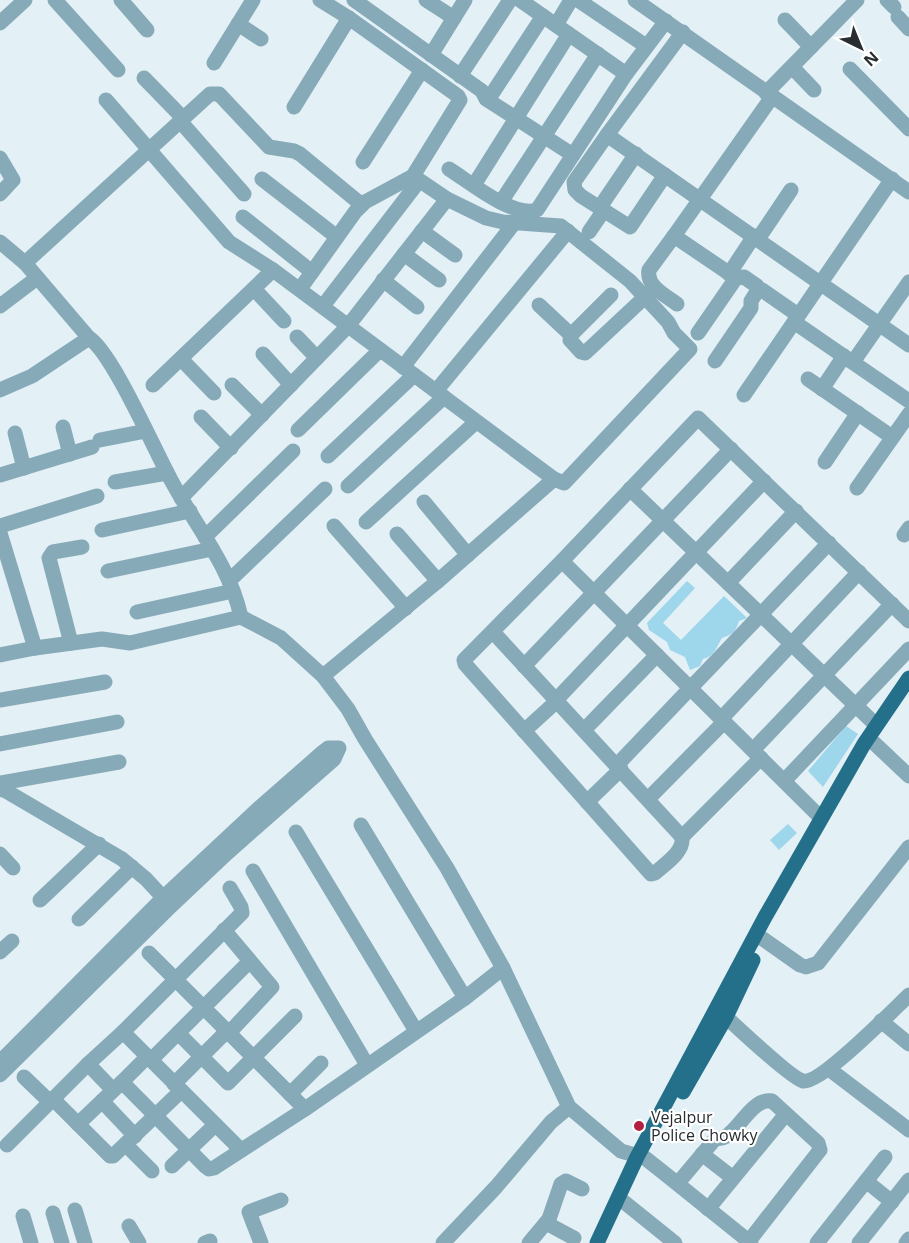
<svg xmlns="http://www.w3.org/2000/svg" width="909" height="1243" font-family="'Open Sans',sans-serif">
	<rect width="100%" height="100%" fill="#e3f0f5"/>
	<!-- green -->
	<g fill="#9ed6ec">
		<path d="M687,581L695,588L663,623L681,640L724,596L747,618L739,621C736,631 732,635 722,638C717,646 714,657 703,659L700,666L690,670L685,657L670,650L667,642L649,630L647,623Z"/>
		<path d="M846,726L858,734L823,787L808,771Z"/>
		<path d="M788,824L797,833L779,850L770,840Z"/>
	</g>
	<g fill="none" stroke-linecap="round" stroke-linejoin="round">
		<!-- minor -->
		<g stroke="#87aab8" stroke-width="15">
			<path d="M55,0L118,70"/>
			<path d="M121,0L147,30"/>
			<path d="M354,0L482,91L486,99L573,155"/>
			<path d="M426,0L454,18"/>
			<path d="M520,0L626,74L666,21"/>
			<path d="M578,0L646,46"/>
			<path d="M635,0L909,192"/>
			<path d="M887,0L894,7"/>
			<path d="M898,17L909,29"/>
			<path d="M785,20L811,47"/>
			<path d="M0,23L25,0"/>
			<path d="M238,24L261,39"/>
			<path d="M556,25L571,0"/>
			<path d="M683,32L607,135L909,345"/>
			<path d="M431,55L465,0"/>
			<path d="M214,63L253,0"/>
			<path d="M792,67L814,90"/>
			<path d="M850,69L909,129"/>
			<path d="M460,76L510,0"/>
			<path d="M144,78L183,118"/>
			<path d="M766,93L857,0"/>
			<path d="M106,100L229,242L273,270"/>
			<path d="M488,100L543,16"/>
			<path d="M294,107L349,18"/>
			<path d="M180,121L244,194"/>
			<path d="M607,135L574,182L575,190L581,196L630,227L665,175"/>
			<path d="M0,158L13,180L0,194"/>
			<path d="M363,162L422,70"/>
			<path d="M449,169C470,182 513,218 537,210L626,74"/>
			<path d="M262,179L337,237"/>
			<path d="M474,185L569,34"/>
			<path d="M501,202L598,54"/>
			<path d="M600,207L636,154"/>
			<path d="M243,217L312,272"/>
			<path d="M422,231L455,255"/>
			<path d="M589,232L604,210"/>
			<path d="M674,236L649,270C646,286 665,295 677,304"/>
			<path d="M758,239L791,190"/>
			<path d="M0,242L25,263"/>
			<path d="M404,254L439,280"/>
			<path d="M729,274L754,236"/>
			<path d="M736,278L674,236L772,97"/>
			<path d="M383,280L417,307"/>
			<path d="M254,289L284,321"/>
			<path d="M300,289L355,212L365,202L413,176L460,100L458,96L349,18L320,0"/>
			<path d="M762,290L798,315"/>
			<path d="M539,305L571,335L570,340L581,352L585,353L645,297"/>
			<path d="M0,306L37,278"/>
			<path d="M323,306L419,181"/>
			<path d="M794,322L909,401"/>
			<path d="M698,333L736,278L744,277L757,286L758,290L751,301V308L715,361"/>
			<path d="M571,335L611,295"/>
			<path d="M297,337L317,358"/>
			<path d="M89,338L25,263L210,94H219L269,147L294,151L300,154L362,205"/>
			<path d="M263,354L291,385"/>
			<path d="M181,359L214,393"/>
			<path d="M853,362L909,282"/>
			<path d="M403,367L515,222"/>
			<path d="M808,379L892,437"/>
			<path d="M153,385L273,270L554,479L564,483L690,349L674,333L668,322L630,281L561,226L503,222L486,218L447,199L413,176"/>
			<path d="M232,385L262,415"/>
			<path d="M822,389L844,356"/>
			<path d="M0,390L32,376L89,338C112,352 155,451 171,480C195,525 230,566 241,617"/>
			<path d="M436,391L568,231"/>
			<path d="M744,395L892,179"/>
			<path d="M201,417L231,448"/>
			<path d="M63,427L70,454"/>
			<path d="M298,430L380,350"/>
			<path d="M15,433L24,468"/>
			<path d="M100,440L146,431"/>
			<path d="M328,456L414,375"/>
			<path d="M825,462L858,413"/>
			<path d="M0,475L92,447"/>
			<path d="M115,482L167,473"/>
			<path d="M348,486L444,397"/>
			<path d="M857,488L909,414"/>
			<path d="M630,489L876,725"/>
			<path d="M181,498L348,326L447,199"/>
			<path d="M424,502L468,555"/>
			<path d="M366,522L476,422"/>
			<path d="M0,526L97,496"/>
			<path d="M334,526L406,608"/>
			<path d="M102,530L190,511"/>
			<path d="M0,533L35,648"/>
			<path d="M397,534L438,581"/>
			<path d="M904,535L909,528"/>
			<path d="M205,537L293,451"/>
			<path d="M562,561L821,818"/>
			<path d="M108,571L212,549"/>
			<path d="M229,581L325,489"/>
			<path d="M728,583L796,511"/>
			<path d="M137,612L233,591"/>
			<path d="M493,632L682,837"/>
			<path d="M71,643L49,558L53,552L82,547"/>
			<path d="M0,655L35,648L102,639L130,643L241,617L281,638L323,676L348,709L365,739L447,868L503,968L569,1107L621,1151L645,1158L664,1173L751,1243"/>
			<path d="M524,666L731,449"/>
			<path d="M323,676L438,581L554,479"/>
			<path d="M0,700L105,682"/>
			<path d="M556,700L764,481"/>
			<path d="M721,719L859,572"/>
			<path d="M584,730L657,655"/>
			<path d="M524,731L557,701"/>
			<path d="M874,743L909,776"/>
			<path d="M0,744L117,722"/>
			<path d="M753,750L892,604"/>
			<path d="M761,758L682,837C684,852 666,863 655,873L651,874L465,664L464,660L562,561L698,418L909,621"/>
			<path d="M617,765L829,543"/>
			<path d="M784,781L909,649"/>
			<path d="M0,783L119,762"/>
			<path d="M0,789L6,791L122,859L146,879L170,905"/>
			<path d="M648,799L724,722"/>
			<path d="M587,802L621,769"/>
			<path d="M361,825L465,998"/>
			<path d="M296,832L416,1031"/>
			<path d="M0,854L13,868"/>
			<path d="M253,871L367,1065"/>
			<path d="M230,888L241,907L242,913L123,1032L241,1150"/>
			<path d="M40,900L99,844"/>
			<path d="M79,919L132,867"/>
			<path d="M224,930L272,987L229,1033"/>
			<path d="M763,939L800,965L806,967L818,963L909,847"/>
			<path d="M0,952L12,941"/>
			<path d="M149,953L305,1109"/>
			<path d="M726,1017C738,1028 792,1079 803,1081C821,1084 893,1010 909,995"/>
			<path d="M881,1021L909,1044"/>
			<path d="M178,1033L250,961"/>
			<path d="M147,1057L122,1082L205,1166L209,1169L214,1168L305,1109L465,998L503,968"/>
			<path d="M151,1060L178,1033L228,1083L295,1016"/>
			<path d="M0,1062L167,894L258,809L323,752L328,748H339L334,759L226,854L171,906L0,1075"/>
			<path d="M88,1064L113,1090"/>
			<path d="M829,1069L909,1130"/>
			<path d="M24,1077L50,1102"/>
			<path d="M174,1084L227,1031"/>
			<path d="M290,1094L321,1063"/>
			<path d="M53,1099L110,1156H113L181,1091"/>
			<path d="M102,1101L135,1136"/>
			<path d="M78,1124L122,1082"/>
			<path d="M7,1145L88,1064L123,1032"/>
			<path d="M126,1145L152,1171"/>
			<path d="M702,1154L733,1178"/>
			<path d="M172,1166L215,1125"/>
			<path d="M866,1181L892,1202"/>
			<path d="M678,1183L715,1139C718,1138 722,1139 725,1137C740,1129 752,1098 772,1101L818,1143L820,1150L749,1241"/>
			<path d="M624,1202L675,1243"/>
			<path d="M708,1209L786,1114"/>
			<path d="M75,1210L85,1243"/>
			<path d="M53,1213L62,1243"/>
			<path d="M23,1216L31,1243"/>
			<path d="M546,1223L574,1238"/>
			<path d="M129,1226L139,1243"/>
			<path d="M205,1243L210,1241"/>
			<path d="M261,1243L249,1212L281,1200"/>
			<path d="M443,1243L496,1187L551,1122L569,1107"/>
			<path d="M529,1243L549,1219L561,1184L566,1181L582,1189"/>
			<path d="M817,1243L885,1157"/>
			<path d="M859,1243L909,1180"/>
			<path d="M906,1243L909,1239"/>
		</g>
		<!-- major -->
		<g stroke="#24708a" stroke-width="15">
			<path d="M683,1092L726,1017L753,960"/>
			<path d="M597,1243L637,1157L765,917L864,744L909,678"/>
		</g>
	</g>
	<!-- markers -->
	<circle fill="#b32042" stroke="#fff" stroke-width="2" cx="639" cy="1126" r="6"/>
	<g text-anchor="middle" stroke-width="4.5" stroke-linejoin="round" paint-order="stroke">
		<!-- poi labels -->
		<g font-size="16" fill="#282d2f" stroke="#fff" text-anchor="start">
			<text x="651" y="1123">Vejalpur<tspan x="651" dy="18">Police Chowky</tspan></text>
		</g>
	</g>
	<!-- north arrow -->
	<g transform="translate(861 48) rotate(137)" stroke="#ffffff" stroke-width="4.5" paint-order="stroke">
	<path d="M0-4.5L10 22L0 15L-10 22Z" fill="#282d2f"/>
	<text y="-9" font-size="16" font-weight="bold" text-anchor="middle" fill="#282d2f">N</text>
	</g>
</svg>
